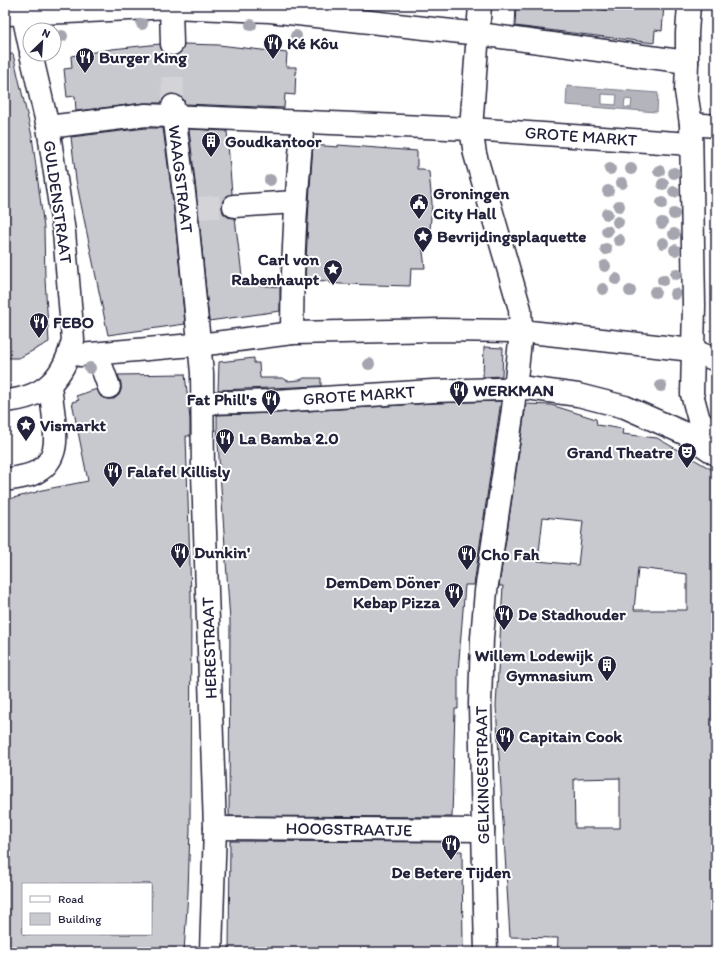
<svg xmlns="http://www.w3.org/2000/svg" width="721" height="957" font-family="Itim,sans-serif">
	<rect width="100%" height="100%" fill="#fff"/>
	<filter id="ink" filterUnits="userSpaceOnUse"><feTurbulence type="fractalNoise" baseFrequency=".025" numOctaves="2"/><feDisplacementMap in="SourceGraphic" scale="8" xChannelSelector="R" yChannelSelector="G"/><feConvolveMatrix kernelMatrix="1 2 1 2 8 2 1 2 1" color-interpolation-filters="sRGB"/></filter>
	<g filter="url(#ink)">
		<!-- water -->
		<path fill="#b4b4bc" stroke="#7a7a88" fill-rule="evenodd" d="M567,86L658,93L657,112L566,105ZM602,94L617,95L616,105L602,104ZM625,99L632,100L631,108L624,107Z"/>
		<!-- building -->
		<g fill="#c8c8cf" stroke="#22223b" fill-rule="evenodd">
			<path d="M516,5H567L615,11V5H664L662,31L655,30L654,43L515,26Z"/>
			<path d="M160,44L162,51L166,55L172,56L179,54L183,50L184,44L219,45L287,53L286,67H296L295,95L285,94L284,108L185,104L183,98L177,94H172L165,96L161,103H144L76,111L75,96L67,97L64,69L72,68L71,56L112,49Z"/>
			<path d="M13,54L32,136L44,228L45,279L49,342L19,358H5V55Z"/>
			<path d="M146,128H163L174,210L185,324L108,335L76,180L71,137Z"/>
			<path d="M189,129L227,131L232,194L227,196L223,200L222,207L223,213L228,217L235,218L243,284L280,287V311L209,321L198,208Z"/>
			<path d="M313,145L338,147V145L417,151V169H423L429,172L432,203L429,245L422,244L425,268H411L410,286L341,284L330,283V281L305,280L309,202Z"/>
			<path d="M484,347L503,348L502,376L483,377Z"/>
			<path d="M254,358V363H259L260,378H283L288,381L300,380L304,378H321V386L218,390L219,362Z"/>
			<path d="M185,374L190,419V436H186L191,597L190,828L188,892L184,952H5V500L37,492V491L88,481L72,402L79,400L76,396L97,389L101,397L107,399H114L119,395L121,390V383L118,375ZM23,884H151V934H23Z"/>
			<path d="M501,401L474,585H465L458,672V709H455L452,817L229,816L230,621L217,428V415L276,413L434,403Z"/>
			<path d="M526,404L551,405L596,419L597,425L623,429L622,434L657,438L716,472V952H557L558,938L510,937L496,706L503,586H499ZM543,517L583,521L578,565L538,561ZM638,568L687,574V610H634ZM620,778V828H575L574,779Z"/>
			<path d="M230,841L451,842L450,851H462L463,952H229Z"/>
		</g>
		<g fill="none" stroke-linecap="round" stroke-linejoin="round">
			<!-- minor-tunnel -->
			<g stroke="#d3d3d8" stroke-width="22" stroke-dasharray="22 11" stroke-linecap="butt">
				<path d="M172,44L173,106"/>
				<path d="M198,208L234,206"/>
			</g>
			<!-- minor casing -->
			<g stroke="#22223b" stroke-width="25">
				<g id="minor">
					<path d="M21,5L30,47"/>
					<path d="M480,5L471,129L475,154L520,309L521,331L513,409L486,591L482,638L480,704L486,952"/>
					<path d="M689,5L687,33V62L686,91L691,124L694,306L692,394L699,420L716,437"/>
					<path d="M171,7L172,44"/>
					<path d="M5,14L68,12L171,7L270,11L479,34L687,62"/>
					<path d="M173,106L186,209L202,373L203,473L215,828L211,952"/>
					<path d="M691,124L716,126"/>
					<path d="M48,127L146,115L471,129L691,144"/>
					<path d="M234,206L295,202"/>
					<path d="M292,333C292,261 296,193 303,122"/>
					<path d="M70,352L80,355L215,343L292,333L441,330L521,331L692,350L716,360"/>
					<path d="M97,354L109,387"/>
					<path d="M5,401C45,398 64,377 73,340L64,232L48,127L31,54"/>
					<path d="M202,403L275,401L433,391L527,388L578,395L625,407L686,434L716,454"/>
					<path d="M5,480C16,478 29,477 38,471C46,467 52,458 54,449C58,433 51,401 50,384"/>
					<path d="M215,828L483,830"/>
				</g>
			</g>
			<!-- minor -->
			<use href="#minor" stroke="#fff" stroke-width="22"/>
		</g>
		<!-- trees -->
		<g fill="#a5a5af">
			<circle cx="142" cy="24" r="6"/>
			<circle cx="251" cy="25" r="6"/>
			<circle cx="62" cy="36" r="6"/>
			<circle cx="296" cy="36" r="6"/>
			<circle cx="610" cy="169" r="6"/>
			<circle cx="631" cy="169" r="6"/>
			<circle cx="659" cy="171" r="6"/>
			<circle cx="674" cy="173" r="6"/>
			<circle cx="270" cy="180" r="6"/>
			<circle cx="622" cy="183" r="6"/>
			<circle cx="663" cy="184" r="6"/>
			<circle cx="608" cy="191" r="6"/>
			<circle cx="674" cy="192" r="6"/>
			<circle cx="662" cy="203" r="6"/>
			<circle cx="619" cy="206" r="6"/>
			<circle cx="607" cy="214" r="6"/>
			<circle cx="674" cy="214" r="6"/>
			<circle cx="618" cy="222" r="6"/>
			<circle cx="662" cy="223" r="6"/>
			<circle cx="607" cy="231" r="6"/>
			<circle cx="674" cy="234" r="6"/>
			<circle cx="619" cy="240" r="6"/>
			<circle cx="663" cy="243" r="6"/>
			<circle cx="606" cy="249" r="6"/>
			<circle cx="675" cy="250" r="6"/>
			<circle cx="605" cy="266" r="6"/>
			<circle cx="676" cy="274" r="6"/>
			<circle cx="616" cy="279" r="6"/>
			<circle cx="663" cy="280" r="6"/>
			<circle cx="603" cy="289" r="6"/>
			<circle cx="630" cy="291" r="6"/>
			<circle cx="655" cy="292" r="6"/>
			<circle cx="675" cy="294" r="6"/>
			<circle cx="369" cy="364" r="6"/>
			<circle cx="90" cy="368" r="6"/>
			<circle cx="661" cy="386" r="6"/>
		</g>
	</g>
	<!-- icons -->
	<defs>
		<g id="restaurant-pin" transform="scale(1)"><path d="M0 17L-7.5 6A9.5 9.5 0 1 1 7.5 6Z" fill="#22223b" stroke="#fff"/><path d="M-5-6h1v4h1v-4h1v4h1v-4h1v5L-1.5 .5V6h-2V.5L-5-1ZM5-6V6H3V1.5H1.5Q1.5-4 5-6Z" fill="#fff"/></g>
		<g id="building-pin" transform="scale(1)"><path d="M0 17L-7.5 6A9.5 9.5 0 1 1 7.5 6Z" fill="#22223b" stroke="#fff"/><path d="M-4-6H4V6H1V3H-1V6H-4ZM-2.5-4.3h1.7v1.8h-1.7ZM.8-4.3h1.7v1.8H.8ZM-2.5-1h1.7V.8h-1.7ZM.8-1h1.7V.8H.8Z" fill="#fff"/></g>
		<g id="civic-pin" transform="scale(1)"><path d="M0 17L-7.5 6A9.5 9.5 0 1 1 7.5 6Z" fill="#22223b" stroke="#fff"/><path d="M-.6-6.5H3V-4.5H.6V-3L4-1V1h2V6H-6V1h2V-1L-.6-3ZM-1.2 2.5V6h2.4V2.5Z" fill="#fff"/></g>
		<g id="sight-pin" transform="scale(1)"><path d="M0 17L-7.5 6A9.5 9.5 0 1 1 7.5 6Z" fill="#22223b" stroke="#fff"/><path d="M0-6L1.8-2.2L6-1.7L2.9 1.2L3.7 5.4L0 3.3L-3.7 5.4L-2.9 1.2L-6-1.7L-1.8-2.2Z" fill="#fff"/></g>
		<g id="theatre-pin" transform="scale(1)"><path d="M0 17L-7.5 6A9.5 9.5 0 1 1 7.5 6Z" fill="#22223b" stroke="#fff"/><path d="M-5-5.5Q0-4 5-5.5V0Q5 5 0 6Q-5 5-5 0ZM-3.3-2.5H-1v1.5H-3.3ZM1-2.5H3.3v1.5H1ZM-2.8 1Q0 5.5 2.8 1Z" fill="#fff"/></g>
	</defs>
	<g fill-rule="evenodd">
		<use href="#restaurant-pin" x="273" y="43"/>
		<use href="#restaurant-pin" x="85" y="57"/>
		<use href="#building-pin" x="211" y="141"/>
		<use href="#civic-pin" x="419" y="203"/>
		<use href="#sight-pin" x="423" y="236"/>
		<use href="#sight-pin" x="333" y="269"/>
		<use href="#restaurant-pin" x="39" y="322"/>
		<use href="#restaurant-pin" x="459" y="390"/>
		<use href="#restaurant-pin" x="271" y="399"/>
		<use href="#sight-pin" x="26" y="425"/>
		<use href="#restaurant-pin" x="225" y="438"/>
		<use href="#theatre-pin" x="687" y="452"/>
		<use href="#restaurant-pin" x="113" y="471"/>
		<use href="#restaurant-pin" x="180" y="552"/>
		<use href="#restaurant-pin" x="467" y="554"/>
		<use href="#restaurant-pin" x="454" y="592"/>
		<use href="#restaurant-pin" x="504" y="614"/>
		<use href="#building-pin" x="607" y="665"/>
		<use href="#restaurant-pin" x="505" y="736"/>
		<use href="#restaurant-pin" x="451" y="844"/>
	</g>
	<g text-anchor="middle" stroke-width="4" stroke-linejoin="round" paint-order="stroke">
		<!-- poi labels -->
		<g font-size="17" font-weight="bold" fill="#22223b" stroke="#fff" text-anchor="start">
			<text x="287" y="49">Ké Kôu</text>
			<text x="99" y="63">Burger King</text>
			<text x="225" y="147">Goudkantoor</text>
			<text x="433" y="199">Groningen<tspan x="433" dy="20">City Hall</tspan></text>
			<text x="437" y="242">Bevrijdingsplaquette</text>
			<text x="319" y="265" text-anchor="end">Carl von<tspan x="319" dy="20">Rabenhaupt</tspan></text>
			<text x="53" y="328">FEBO</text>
			<text x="473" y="396">WERKMAN</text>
			<text x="257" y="405" text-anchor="end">Fat Phill's</text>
			<text x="40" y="431">Vismarkt</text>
			<text x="239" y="444">La Bamba 2.0</text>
			<text x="673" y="458" text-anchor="end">Grand Theatre</text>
			<text x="127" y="477">Falafel Killisly</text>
			<text x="194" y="558">Dunkin'</text>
			<text x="481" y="560">Cho Fah</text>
			<text x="440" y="588" text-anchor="end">DemDem Döner<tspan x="440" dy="20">Kebap Pizza</tspan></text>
			<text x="518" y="620">De Stadhouder</text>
			<text x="593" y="661" text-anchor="end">Willem Lodewijk<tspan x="593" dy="20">Gymnasium</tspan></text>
			<text x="519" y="742">Capitain Cook</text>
			<text x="451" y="878" text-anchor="middle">De Betere Tijden</text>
		</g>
		<!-- street labels -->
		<g font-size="17" fill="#22223b" stroke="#fff">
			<text transform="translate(581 136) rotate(4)" y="6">GROTE MARKT</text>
			<text transform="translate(181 179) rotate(83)" y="6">WAAGSTRAAT</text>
			<text transform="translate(58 202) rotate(82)" y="6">GULDENSTRAAT</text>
			<text transform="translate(359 395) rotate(-4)" y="6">GROTE MARKT</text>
			<text transform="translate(209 648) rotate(-92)" y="6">HERESTRAAT</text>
			<text transform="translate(482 775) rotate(-91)" y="6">GELKINGESTRAAT</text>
			<text transform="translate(349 829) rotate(1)" y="6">HOOGSTRAATJE</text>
		</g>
	</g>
	<!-- margin -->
	<rect width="721" height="957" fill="none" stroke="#fff" stroke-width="20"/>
	<rect x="10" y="10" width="701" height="937" fill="none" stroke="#22223b" stroke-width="1.5" filter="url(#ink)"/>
	<!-- legend -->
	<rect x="22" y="883" width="130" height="52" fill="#ffffff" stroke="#a7a7b1"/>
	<rect x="30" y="896" width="20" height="6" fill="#ffffff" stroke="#a7a7b1"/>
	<text x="58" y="903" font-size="12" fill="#22223b">Road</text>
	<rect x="30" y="913" width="20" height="12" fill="#c8c8cf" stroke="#a7a7b1"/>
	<text x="58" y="923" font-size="12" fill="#22223b">Building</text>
	<!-- north arrow -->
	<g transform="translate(42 42) rotate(25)"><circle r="19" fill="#ffffff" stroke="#a7a7b1"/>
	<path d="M0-3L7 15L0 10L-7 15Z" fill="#22223b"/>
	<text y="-6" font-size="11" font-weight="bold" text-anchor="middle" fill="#22223b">N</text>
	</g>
</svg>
